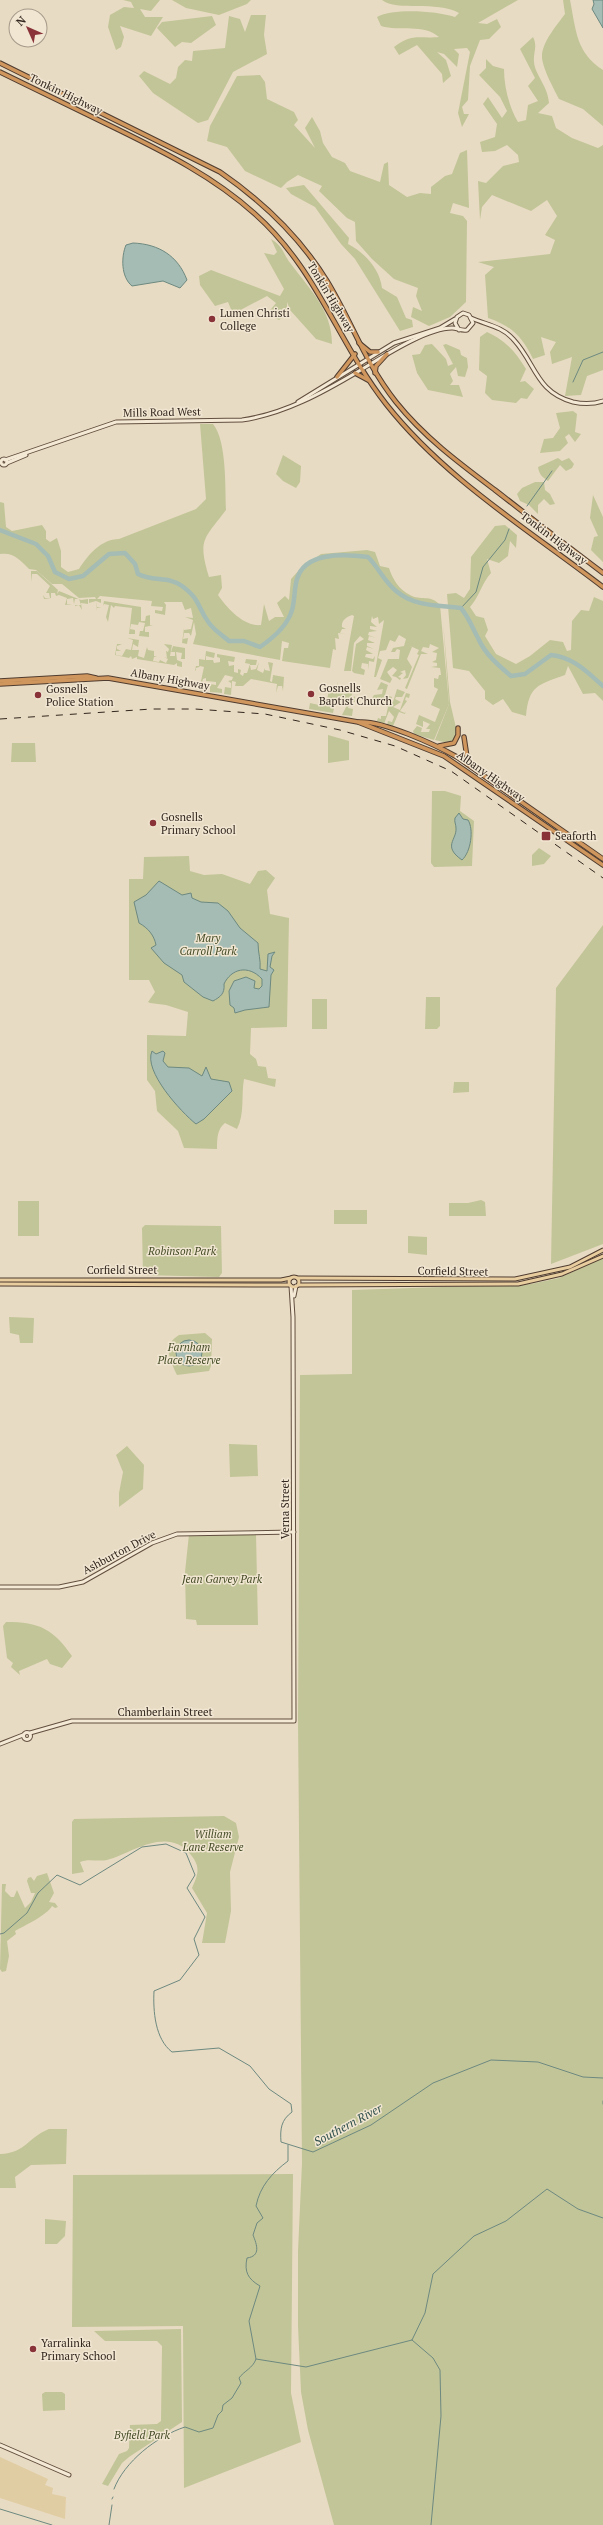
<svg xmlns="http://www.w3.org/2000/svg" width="603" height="2525" font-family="'PT Serif',serif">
	<rect width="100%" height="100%" fill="#e8dbc3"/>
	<!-- green -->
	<g fill="#c2c598">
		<path d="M123,0H160L151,11L140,9L145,17H163L151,36L120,26L124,37L121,47L116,50L108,27L110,15L124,7L134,8L131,2Z"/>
		<path d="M172,0H251L247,4L219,15L186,8Z"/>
		<path d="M382,0H518L478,23L487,24L497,19L501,27L489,39L480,40L470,66L468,100L462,107L464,114H469L462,127L458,113L470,52L467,48L454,49L459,54L457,67L444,54L437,52L446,60L451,76L443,83L442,74L417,45L399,55L394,47C413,33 419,39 439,37C423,23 400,32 381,26L377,17C394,8 436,11 455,17L459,13C436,0 397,12 382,0Z"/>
		<path d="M563,0H570C576,30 576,53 603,70V126L583,109L559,99C554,89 541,66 542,55C543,41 557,25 565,14Z"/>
		<path d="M251,15H266L264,35L267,54L233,72L208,120L198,123L153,93L139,76L144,71L170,84L176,78L178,67L185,60L192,61L193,51L225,48L229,16L240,19L245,32Z"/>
		<path d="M212,16L216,25L191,43L182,42L175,47L157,28L162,22Z"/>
		<path d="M533,37C538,47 533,52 534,62C535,75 548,86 549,103L538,113L552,116L556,128L572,138L598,148L603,145V370L587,376L581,395L565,396L572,357L552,364L550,352L556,342L541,337L545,355L533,359C522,337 512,326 488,318L485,275L494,267L478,262L550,254L555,240L545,235L557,216L547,200L531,211L492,195L482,207L480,220L478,181L486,183L503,166L519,162L518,155L507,145L495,151L482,152L480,142L495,137L497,124L483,104L488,97L502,118L507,111L500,97L479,75L486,68V59L493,66L504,69C504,86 509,107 518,122L526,120L528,105L538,101L528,86L535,78L520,49Z"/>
		<path d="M260,75L265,82L267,99L294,112L298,120L294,125L315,148L305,128L312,117L320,131L323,143L332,157L345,163L350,171L380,182L384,164L388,162L389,185L407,197L420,193L431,194V187L445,176L452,174L460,153L467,150L469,208L453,203L450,213L463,216L467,221L466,302L450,317L429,326L411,317L413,307L422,311L416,296L418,288L394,279L372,259L356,241L355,222L347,218L319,191L322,186L298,175L287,182L281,188L245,171L227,147L207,141L210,126L237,76Z"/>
		<path d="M304,185L349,238L348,244C364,252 380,269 382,288L397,297L406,318L412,320L413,327L400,331L355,259L341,244L315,207L291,194L286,188Z"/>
		<path d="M271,239C285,248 282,253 291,264C310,290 332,310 332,344L316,339L290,310L287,302V314L279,320L267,314L276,303L267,296L233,314L228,302L215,306L200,285L199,276L211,270L280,296L284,289L264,253L274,255L277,252Z"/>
		<path d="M487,332C506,341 515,351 526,369L520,382L525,381L534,389L527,399L521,398L516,403L492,400L485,393L487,376L479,370L480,337Z"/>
		<path d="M432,344L446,359L448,366L453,364L443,345L446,344L460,350L461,355L467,358L468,367L465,377L458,376L456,367L450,374L453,381L450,385H459L463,397L428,390L417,373L412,355L420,354L425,345Z"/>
		<path d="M573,411L577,414L575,432L581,434L575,442L569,434L565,437L568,443L560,451L540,453L544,439L553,438L560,428L556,413Z"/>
		<path d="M200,424H213C227,441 225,488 226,510C203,540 198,540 209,577L221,575L222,588L218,595C227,608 244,627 261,625L264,604L269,621L275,617H284L277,603L285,596L289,600L291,579L301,568L321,554L367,550L375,552L380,566L389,568C392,578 399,590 410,595C420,601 431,594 440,605L449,704L434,740L414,734L413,731L417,726L422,728L421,732H429L430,729H426L430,724L423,721V727L416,724L419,715L435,722L440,709L431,705L438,689L434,687V678L438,679L439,675H441L440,668L431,667L437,666V663L432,662L436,660L437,653L432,652L439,648L430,644L429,648L423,647L421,651L428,654H421L407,689L405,688L419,655L417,654L419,650L408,645L412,647L407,659L412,667L408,678L403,679L406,675L405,670L400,672L403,673L398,677L401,678L400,680L396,677L399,670L396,677L392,676L397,670L393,667L387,672L392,679L390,683L380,679L388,659H399L400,650L397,649L395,652H391L393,648L404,646L406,639L399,635L395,642L390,640L386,650L380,651L378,658L382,660L376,677H374L384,620L379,624L378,617L373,619L372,616L371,622L377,627L370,626V629L377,631L369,632L368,635L376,638L369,636L368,640L375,643H367V646L374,649L367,647L366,650L373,654H366L365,657L373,659L375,656L374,662L369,661L368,670V664L362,663L361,668L365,670L364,675L354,673L352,671L356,644L364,639L360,636L354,643L351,671H344L354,616L352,615C347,617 341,620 342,627L346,629H342L340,633L347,634L338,633L339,639L335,638L336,650L333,649L330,668L282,661L284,648H288L289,643L282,641L280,660L193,644L196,634L194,622L191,636L189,633H184L183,639L188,638L187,644L182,643L184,628V630L191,629L193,620L185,617L193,618L191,608L185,610L182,602H164L166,605L165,615L155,613V616V610L162,611L163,607L151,606L152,601L100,596L97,599H101V603L96,601L97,607L101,608L102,611L101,608H97V611L96,601L89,603V599H96L95,597L79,598L62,584H52L36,570L29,569C20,560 14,552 0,554V502L4,503L6,527L12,531L42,525L46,531V539L50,542L57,538L61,551V567L68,572L79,569C88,555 101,539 119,539L196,509L206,499Z"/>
		<path d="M283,455L301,466L300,482L296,488L283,481L276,474Z"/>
		<path d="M558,458L562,461L569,458L574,464L572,468L566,471L560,465L548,481C542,477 539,474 538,467Z"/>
		<path d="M535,482H544L545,490L550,494L555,504L550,505L544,499L538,505V514L529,505L520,501L517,494L522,488Z"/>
		<path d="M593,495L603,517V562L591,550L594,537L598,536L590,518Z"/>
		<path d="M505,525L517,535L516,548L510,541L508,556L499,563L487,559L491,573C481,584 480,596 470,607L476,616L484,618L488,630L485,636L496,654L516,664L530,656L550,640L563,642L567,651L571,650L572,621L581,610L589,611L594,597L603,601V701L595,693L583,694L568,666L565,675C538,685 529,685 526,716L512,712L503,699L493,705L485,699V691L469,671L453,668L447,594L456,593L464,598L470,589L471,557L495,526Z"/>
		<path d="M31,571H37L58,590L57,594L59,591L81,600L88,599V604L81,603L82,610L79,605L75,606V609V605H81L79,599H75L74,604L73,598L67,599V604H72L65,605L67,598L59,595L56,596L55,593H51V598L44,599L43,595L45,598H50L49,593H46L50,586L37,574H32L31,582Z"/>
		<path d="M104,601L141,607V621H145L146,616L150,615V625H153L145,627V632H149V637L139,636L140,631H143L145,623L139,622L138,625L131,624L130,629L135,630V634H129L132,608L115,606L114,608L111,605L108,622L106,617L109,605L104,604L103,606Z"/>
		<path d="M443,621L450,702L457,732L455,741L448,743L435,740L449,704Z"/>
		<path d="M127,638L139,640L138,647L133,644L132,650H139L138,656L144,658L147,647L148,650L154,651V656L157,657H154L153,661L159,662L160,660L166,663L168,659L164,657L167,658L166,651L168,652L169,649L164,644L172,645L170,656H175V652H171L173,646L185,648V659H181L182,653L176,652L177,660L182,662V667L177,666V663L174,665L137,659V657L132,659L131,656L129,658L115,655L117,644H122L117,646V649L121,651H116V655L122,656L126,649L131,650L133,640Z"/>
		<path d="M206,651L215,653L214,658L206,656V660H213L214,663L220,662V658L217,657V654L235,657L234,662L228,661L229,666L234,665V672L238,673V669L241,670L242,666L240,674L243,676L244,673H247L250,664L245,663L246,659L257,660L256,665H250L251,670L256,669L259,662L257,670L263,673L265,668V670L270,671L268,662L273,663L270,681L272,682L273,675L284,677L283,691L282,686H278L276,693L277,684L251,679L243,686H235L236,682L232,681L231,695L224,694L225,687L231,688V683L228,681L232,680L233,677L225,675L217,688L222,689V693L210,692V684L216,685V682L206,681V678L203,679L202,683L206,691L199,690L204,667L200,666L199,667L196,668V670L195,671L196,666H199V659L205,660Z"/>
		<path d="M338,681V685L343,686L341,693L346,694L345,689H355L350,698H353L355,696V702L350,699L348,708L353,709L352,716L342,715L348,703L343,698H336L333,713L309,709L310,703L319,705L327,700L329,690H337Z"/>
		<path d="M381,682L388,685L385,695L392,697L391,701L393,702L397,689L405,692L402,697H396L395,699L401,702L393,707L400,710L406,693L410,694L409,698L406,697L405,700L407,701L400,711L405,713L406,711L405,714L399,712L393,726L399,729L387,725L388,721L392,722L394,717L389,711L384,724L377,721L378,718L381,719V716H386L388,707L381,704L383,702L377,701V707L370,702L374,695L382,694L383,689L377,690Z"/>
		<path d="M328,735L349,741V760L328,763Z"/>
		<path d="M12,743H35L36,762H11Z"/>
		<path d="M432,791H445L461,796L460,811L474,821L472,866L434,867L431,863Z"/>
		<path d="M539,848L551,856L544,864L532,866V855Z"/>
		<path d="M189,856L190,871L204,875L222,874L250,884L258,871L266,870L275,878L267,890L270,914L289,918L287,1027L251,1028L250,1054L256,1059L258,1066L266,1067L268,1078L276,1079L275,1087L244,1079C241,1095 245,1114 237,1129L225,1123C217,1129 217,1139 217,1149L184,1148L178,1131L157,1111L155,1091L147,1080V1035L186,1036L188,1012L166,1005L150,1003L148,1002L155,992L149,980H129V879H143L144,857Z"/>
		<path d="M603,925V1244L551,1264L556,988Z"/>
		<path d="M426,997H440V1026L437,1029H425Z"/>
		<rect x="312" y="999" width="15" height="30"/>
		<path d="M454,1082H469V1092L453,1093Z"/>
		<path d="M481,1200L485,1202L486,1216H449V1203H468Z"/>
		<rect x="18" y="1201" width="21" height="35"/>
		<rect x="334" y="1210" width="33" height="14"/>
		<path d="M145,1225L221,1226L222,1273L219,1277L143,1275L142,1228Z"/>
		<path d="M408,1236L427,1237V1255L408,1253Z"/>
		<path d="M603,1258V2525H334L308,2430L301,2392L298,2326V2251L302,2163L298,1720L300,1375L352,1374V1290L531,1284L559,1278Z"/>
		<path d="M9,1317L34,1318L33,1343H20L19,1335L10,1333Z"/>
		<path d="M205,1333L212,1339L211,1366L209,1371L177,1375C170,1360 162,1345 179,1335Z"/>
		<path d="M229,1444L257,1445L258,1476L230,1477Z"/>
		<path d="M127,1446L144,1465L143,1489L119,1507V1493L123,1472L116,1455Z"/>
		<path d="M189,1534H256L258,1625H197L196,1620L186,1619L185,1572Z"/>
		<path d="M6,1622C40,1622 53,1629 72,1656L62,1668L50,1664L47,1659L19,1671L20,1675L11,1667L13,1663L7,1658L3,1626Z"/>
		<path d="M224,1816L236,1823L239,1837L230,1872L231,1911L225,1943H202L207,1913L192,1888C198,1875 201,1867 191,1855C168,1825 132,1853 107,1860C97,1862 89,1858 80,1862L84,1872L72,1874V1822L74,1819Z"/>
		<path d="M47,1873L54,1893L49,1902L55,1903L58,1907L55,1908L52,1906C47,1915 26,1925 15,1931L16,1934L7,1941L9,1956L6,1971L2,1972L0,1969L2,1884H6L5,1891L11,1897H14L17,1890L25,1908L31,1902L35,1893H31L27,1881L28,1878L31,1877L34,1881L37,1876Z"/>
		<path d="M49,2129H67L66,2164L31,2165L15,2177L16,2188H0V2154C26,2153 27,2138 49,2129Z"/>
		<path d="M293,2174L291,2393L301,2442L184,2488L183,2326L72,2327L73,2175Z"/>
		<path d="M45,2219L66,2221L65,2236L57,2244H45Z"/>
		<path d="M181,2329L182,2422L129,2457L122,2463L108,2486L102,2484L119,2454L127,2451L129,2448L130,2425L157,2424L161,2421L162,2346L157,2341H105L94,2331Z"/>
		<path d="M45,2392H62L65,2394V2410L43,2411L42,2394Z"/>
	</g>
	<!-- sand -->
	<path fill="#e1cda3" d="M0,2457L48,2479L45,2485L53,2488L52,2494L66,2497L65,2519L0,2498Z"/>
	<!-- water -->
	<g fill="#a5bcb4" stroke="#6d8980">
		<path d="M593,0H603V28L592,9L594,4Z"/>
		<path d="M133,243C159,244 178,256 187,280L180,288L163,281L132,286C121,277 121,257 126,245Z"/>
		<path d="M459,813L463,819L468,820C474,829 471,852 462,860C442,846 457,840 456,828C456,824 454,822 455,818Z"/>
		<path d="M159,881L182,895L191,893L192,898L201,902L218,903L228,911L240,928L258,943C258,953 261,960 260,969L267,971L268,954L275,952L272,956L270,967L274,970L271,975L269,1007L245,1010L235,1013L234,1008L230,1005L229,991L234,981L246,977L255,981L254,988L259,989L262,986V979C248,964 231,969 224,984C225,994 220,997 213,1001L203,997L184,982L182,975L164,963L151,948L156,945C154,935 148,928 139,923L134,902L146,895Z"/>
		<path d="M152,1051L156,1054L163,1051L165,1053L163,1061L168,1067L189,1068L202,1076L206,1067L211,1079L229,1082L232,1091L204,1119L196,1124C181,1112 143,1071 152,1051Z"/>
		<circle cx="189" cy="1353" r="13"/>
	</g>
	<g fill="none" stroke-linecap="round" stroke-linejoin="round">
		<!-- stream -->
		<g stroke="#6d8980" stroke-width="1">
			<path d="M573,382L583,360L603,352"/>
			<path d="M527,506L552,471"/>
			<path d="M461,608L476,592L483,567L505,540L509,529"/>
			<path d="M0,1934L4,1933L27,1913L38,1893L57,1875L80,1885L142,1847L166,1844L186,1853L195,1875L187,1888L205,1917L194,1939L199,1955L180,1980L154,1991C153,2011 155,2039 172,2052L219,2048L250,2066L269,2089L291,2104L292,2112C281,2120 280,2129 281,2142L313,2152L371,2125L433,2083L491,2060L538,2062L583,2077L603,2078"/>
			<path d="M603,2101V2104"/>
			<path d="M412,2340L433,2358L440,2370L441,2416L431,2525"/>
			<path d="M256,2359L306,2367L412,2340L425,2313L433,2274L474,2236L506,2221L547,2189L578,2209L603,2218"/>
			<path d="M114,2489C124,2462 157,2436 185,2427L199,2432L213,2428L218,2415L222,2411L223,2405L232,2398L241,2383L239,2378C244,2371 253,2368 256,2359L249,2321L260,2286C248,2279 244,2272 247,2258C261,2256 257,2245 253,2235L257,2223L263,2218L256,2206C260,2186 272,2173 288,2161V2145"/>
			<path d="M112,2499L113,2497"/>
			<path d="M0,2509L52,2525"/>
			<path d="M109,2525L112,2505"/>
		</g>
		<!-- river -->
		<path stroke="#a5bcb4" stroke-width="4.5" d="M0,530L36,544L48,556L55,572L69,579L83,576L109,554L125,553L135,564L138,574C153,582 169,576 182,586C201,600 197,607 209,623C214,630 223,636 229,641H244L260,647C273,638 288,625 292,610C295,600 294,589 297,579C305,551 345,554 368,557C378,567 384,581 396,591C415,607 438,605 461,608C469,618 472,627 478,638C485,654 498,665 511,676L525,674L551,655C573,657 587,672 603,686"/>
		<!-- secondary casing -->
		<g stroke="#624f3f" stroke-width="5">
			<g id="secondary">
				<path d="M471,318C487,325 502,326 514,340C536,364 536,392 573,402C582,404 594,404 603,401"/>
				<path d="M298,402L394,343L440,328L455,319"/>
				<circle cx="4" cy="462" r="3"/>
				<path d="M5,460L116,422L242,420C284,414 322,393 359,371C381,358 426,328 452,328C457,328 461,331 467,330L473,323L469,315L463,313L457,317L455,323L459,330"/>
				<path d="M7,463L26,455"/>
				<path d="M294,1296L296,1286"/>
				<path d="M0,1587H59L83,1582L152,1543L177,1534L294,1532"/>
				<circle cx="27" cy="1736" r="3.5"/>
				<path d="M30,1733L72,1721H294L293,1317L291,1286"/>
				<path d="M0,1744L23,1735"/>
				<path d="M0,2445L69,2475"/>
			</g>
		</g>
		<!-- primary casing -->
		<g stroke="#4f3c30" stroke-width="5">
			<g id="primary">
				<circle cx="294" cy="1282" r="5"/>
				<path d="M297,1278L515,1279L570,1267L603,1250"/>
				<path d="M0,1280H281L291,1278"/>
				<path d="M0,1284L290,1285"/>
				<path d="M298,1285L518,1284L562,1274L603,1256"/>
			</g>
		</g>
		<!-- highway casing -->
		<g stroke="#4f3c30" stroke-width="5.5">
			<g id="highway">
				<path d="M0,63L220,172C262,201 300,237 327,281C352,322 365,363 396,402C424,437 459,463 495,490C531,518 567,546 603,573"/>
				<path d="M0,72C39,91 78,110 117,129C166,153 214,177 255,214C317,269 337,341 386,404C444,478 529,530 603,587"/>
				<path d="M359,343L370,352H378"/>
				<path d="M355,373L368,380"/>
				<path d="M375,373L376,366L387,354"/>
				<path d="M337,377L355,354"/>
				<path d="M0,681L87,676L96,678"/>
				<path d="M0,684L108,678L358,722L444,756L603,865"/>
				<path d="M359,722C382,720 436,745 457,757L603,859"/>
				<path d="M464,737L468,764"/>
				<path d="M439,746L454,743L458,735V728"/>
			</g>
		</g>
		<!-- secondary -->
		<use href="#secondary" stroke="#f4e9d5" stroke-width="3"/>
		<!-- primary -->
		<use href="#primary" stroke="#e8cd9f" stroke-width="3"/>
		<!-- highway -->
		<use href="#highway" stroke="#cf965d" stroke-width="3.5"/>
		<!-- rail -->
		<path stroke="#32271e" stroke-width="1" stroke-dasharray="7 7" stroke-linecap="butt" d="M0,719L152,709H195L265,714L340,730L395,746L451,771L603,878"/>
	</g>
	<!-- markers -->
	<g fill="#893338" stroke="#f1e6d2" stroke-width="1.5">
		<circle cx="212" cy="319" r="4"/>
		<circle cx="311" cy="694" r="4"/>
		<circle cx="38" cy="695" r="4"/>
		<circle cx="153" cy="823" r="4"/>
		<rect x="541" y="831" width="10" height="10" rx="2"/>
		<circle cx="33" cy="2349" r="4"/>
	</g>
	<g text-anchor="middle" stroke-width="3" stroke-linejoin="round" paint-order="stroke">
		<!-- street labels -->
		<g font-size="11" fill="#32271e" stroke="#f1e6d2">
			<text transform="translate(66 94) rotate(26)" y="4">Tonkin Highway</text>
			<text transform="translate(331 297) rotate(59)" y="4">Tonkin Highway</text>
			<text transform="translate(162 412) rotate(-1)" y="4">Mills Road West</text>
			<text transform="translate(554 538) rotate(37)" y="4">Tonkin Highway</text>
			<text transform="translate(170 679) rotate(10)" y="4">Albany Highway</text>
			<text transform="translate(491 776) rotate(35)" y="4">Albany Highway</text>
			<text x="122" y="1274">Corfield Street</text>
			<text transform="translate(453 1271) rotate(1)" y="4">Corfield Street</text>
			<text transform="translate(285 1509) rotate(-90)" y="4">Verna Street</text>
			<text transform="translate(119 1552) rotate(-28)" y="4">Ashburton Drive</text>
			<text x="165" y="1716">Chamberlain Street</text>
		</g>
		<!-- poi labels -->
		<g font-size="11" fill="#32271e" stroke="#f1e6d2" text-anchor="start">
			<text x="220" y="317">Lumen Christi<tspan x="220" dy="13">College</tspan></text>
			<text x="319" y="692">Gosnells<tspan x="319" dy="13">Baptist Church</tspan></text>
			<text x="46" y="693">Gosnells<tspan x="46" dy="13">Police Station</tspan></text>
			<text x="161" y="821">Gosnells<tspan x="161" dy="13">Primary School</tspan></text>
			<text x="555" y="840">Seaforth</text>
			<text x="41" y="2347">Yarralinka<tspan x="41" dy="13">Primary School</tspan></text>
		</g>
		<!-- park labels -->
		<g font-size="11" font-style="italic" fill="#454c27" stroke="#f1e6d2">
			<text x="208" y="942">Mary<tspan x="208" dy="13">Carroll Park</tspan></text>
			<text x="182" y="1255">Robinson Park</text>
			<text x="189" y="1351">Farnham<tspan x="189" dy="13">Place Reserve</tspan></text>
			<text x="222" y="1583">Jean Garvey Park</text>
			<text x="213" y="1838">William<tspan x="213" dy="13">Lane Reserve</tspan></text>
			<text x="142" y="2439">Byfield Park</text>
		</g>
		<!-- water labels -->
		<g font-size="12" font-style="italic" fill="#2f504c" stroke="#f1e6d2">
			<text transform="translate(348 2125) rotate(-28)" y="4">Southern River</text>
		</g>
	</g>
	<!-- north arrow -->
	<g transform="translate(28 28) rotate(315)"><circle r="19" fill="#f1e6d2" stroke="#a59a8a"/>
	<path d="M0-3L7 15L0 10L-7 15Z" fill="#893338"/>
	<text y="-6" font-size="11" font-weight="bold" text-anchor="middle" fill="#32271e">N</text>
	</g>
</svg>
